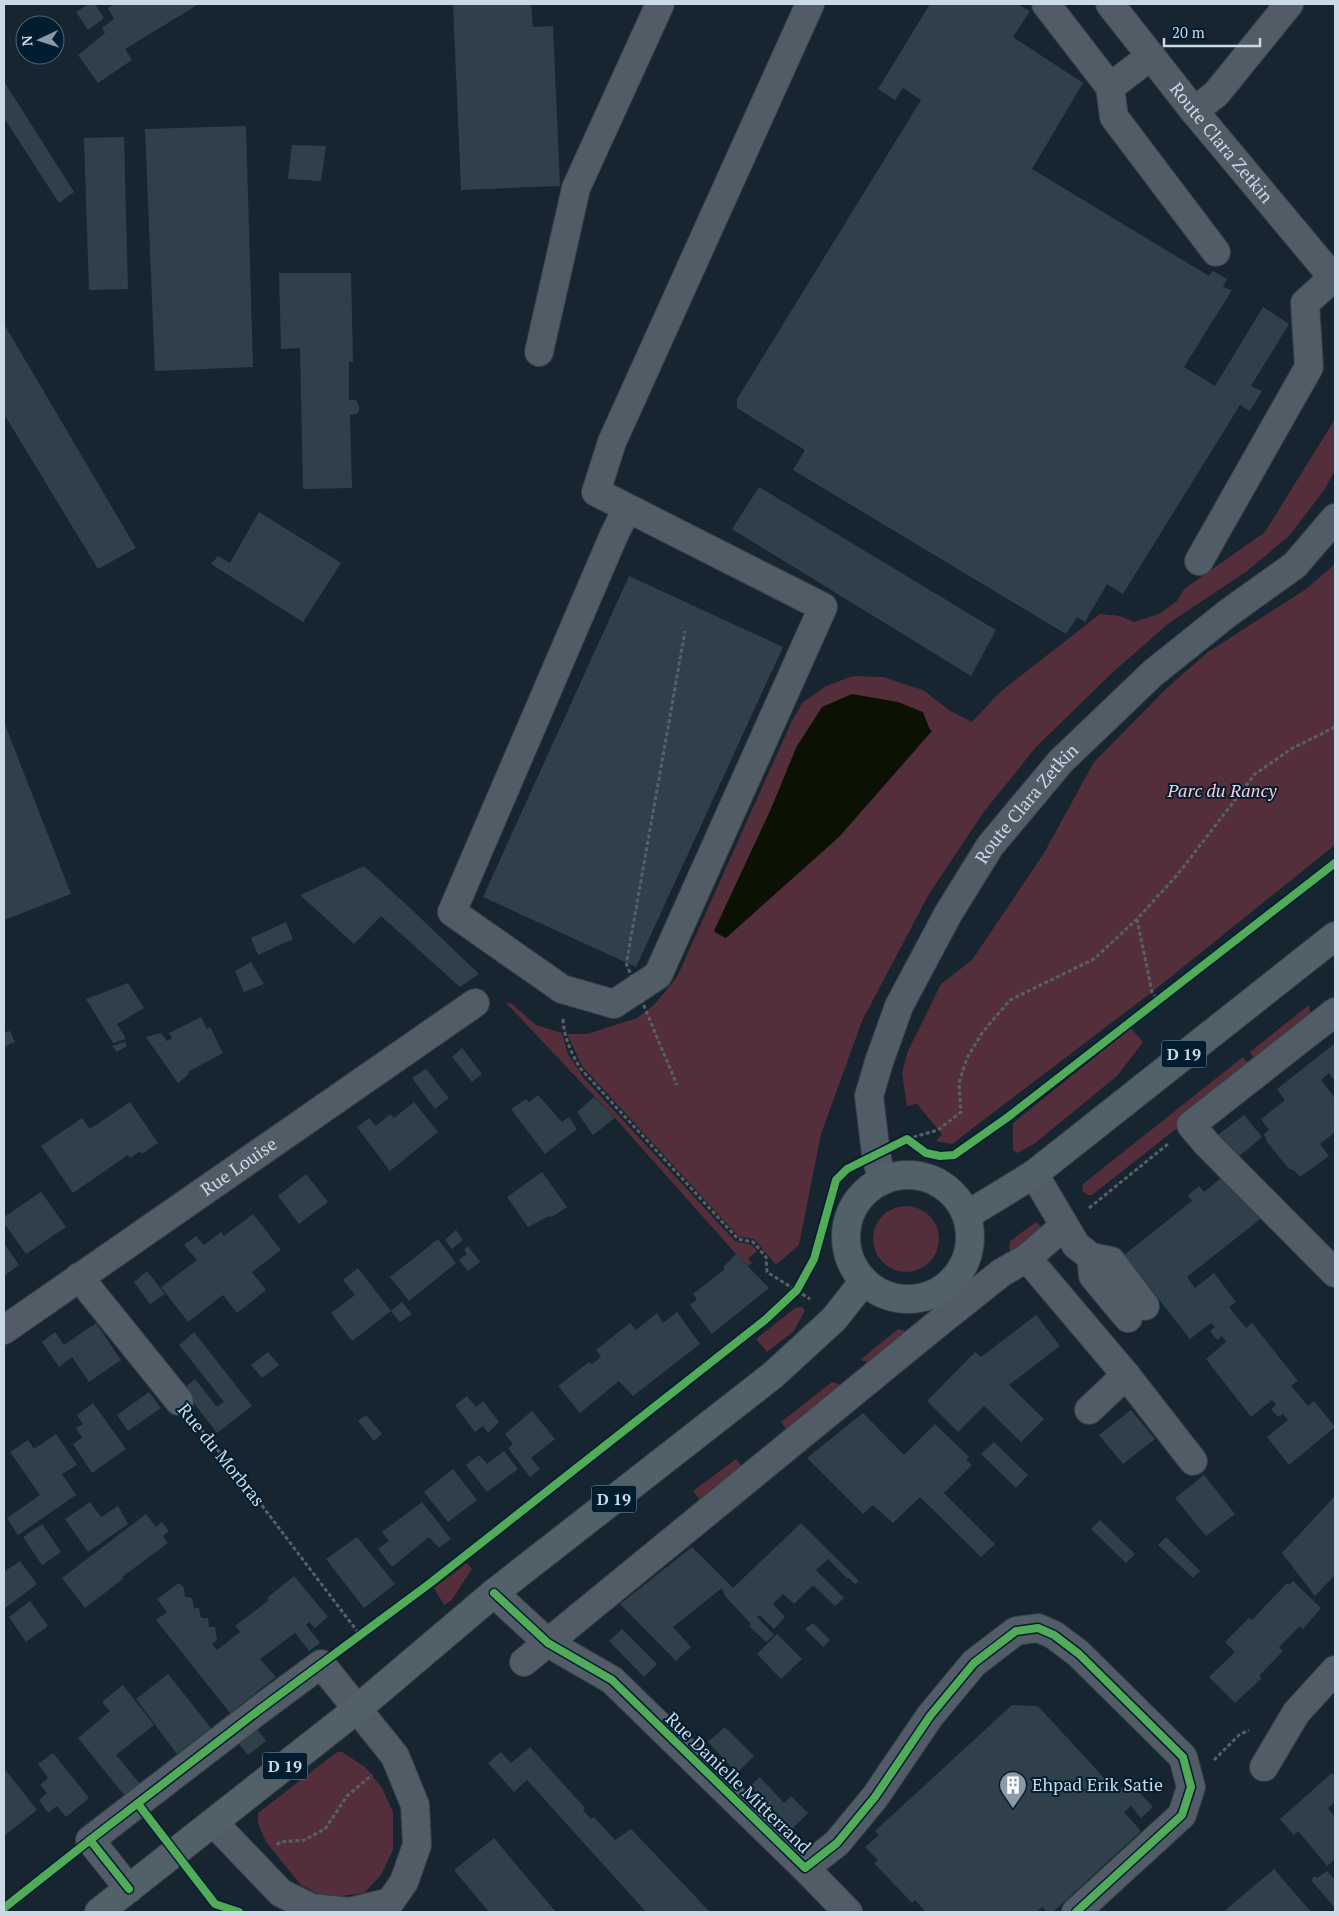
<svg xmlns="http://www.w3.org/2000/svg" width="1339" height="1916" font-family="'PT Serif',serif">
	<rect width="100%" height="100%" fill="#162530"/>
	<!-- green -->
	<g fill="#542e3a" fill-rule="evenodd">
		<path d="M1335,419V470L1325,489L1289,536L1247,571L1169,623L1113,672L1036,747L983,813L929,894L862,1021L821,1134L799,1245L776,1265L754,1239L739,1237L582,1066L567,1034H587L637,1018L654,1005L677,977L791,723L802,703L826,686L853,676L883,677L923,690L949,710L972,722L1000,692L1100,614L1120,616L1134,622L1159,614L1178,600L1184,589L1265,532ZM923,712L929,729L725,938L714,932L771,809L797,746Z"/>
		<path d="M1335,564V845L1152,992L952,1144L936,1141L942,1134L917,1104L907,1106L902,1073L907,1053L941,984L972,960L1044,853L1094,762L1167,688L1208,652L1306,589Z"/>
		<path d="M506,1003L512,1004L536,1025L562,1033L568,1054L583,1077L735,1241L752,1245L757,1251L748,1259L752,1263L748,1266L736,1254L615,1118Z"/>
		<path d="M1309,1005L1310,1014L1309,1021L1257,1064L1250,1052Z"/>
		<path d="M1131,1028L1143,1042L1117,1076L1034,1144L1017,1153L1013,1150V1123Z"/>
		<path d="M1243,1057L1252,1069L1092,1195H1088L1082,1191L1083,1184Z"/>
		<circle cx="906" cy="1239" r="33"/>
		<path d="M1036,1222L1046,1232L1014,1257L1009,1248L1010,1241Z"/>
		<path d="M802,1307L805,1310L794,1331L767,1352L756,1339L795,1308Z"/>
		<path d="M898,1329L905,1331L911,1339L874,1363L860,1360Z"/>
		<path d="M832,1382L850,1387L789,1433L781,1422Z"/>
		<path d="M736,1459L745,1470L703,1504L693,1491Z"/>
		<path d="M467,1563L472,1569L451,1601L444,1605L434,1588Z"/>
		<path d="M337,1752H342L365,1767L382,1788L393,1812V1850L381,1875L364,1893L326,1898L301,1885L266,1842L258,1823V1813Z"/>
	</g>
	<!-- water -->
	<path fill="#0b1204" d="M852,694L898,702L923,712L929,728L932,731L839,837L726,938L714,931L771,809L797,746L822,707Z"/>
	<!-- building -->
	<g fill="#2f404b">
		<path d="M88,4H95L104,18L88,30L76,12Z"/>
		<path d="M114,4H199L125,49L132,60L98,83L78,55L105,33L102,28L114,19L108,8Z"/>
		<path d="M453,4H531L533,27L553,26L560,186L461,190Z"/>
		<path d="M930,4H1017L1030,11L1013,37L1083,83L1032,169L1209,276L1213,271L1227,279L1223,287L1232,290L1184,367L1215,386L1263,307L1289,324L1251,386L1262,391L1250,411L1240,405L1123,594L1107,584L1085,622L1077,617L1066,634L793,470L805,450L737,408V399L921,100L903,88L895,100L878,89Z"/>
		<path d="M5,83L74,192L59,203L4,118V84Z"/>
		<path d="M246,126L253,367L155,371L145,129Z"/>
		<path d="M124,137L128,289L89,290L84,138Z"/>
		<path d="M292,145L326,146L321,181L288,179Z"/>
		<path d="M279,273H351L353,362H349V400H356L359,406V411L356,414L350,415L352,488L303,489L300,348L281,349Z"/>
		<path d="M4,324L136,548L98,569L4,414Z"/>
		<path d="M759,487L996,630L971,676L732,529Z"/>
		<path d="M259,512L341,563L303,622L211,564L218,556L230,563Z"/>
		<path d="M629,576L783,647L636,967L483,897Z"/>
		<path d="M4,722L71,894L4,920Z"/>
		<path d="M364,866L410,908L479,974L460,987L381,916L354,944L300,895Z"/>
		<path d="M286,922L293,939L258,955L251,938Z"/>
		<path d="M251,962L264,984L244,992L235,971Z"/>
		<path d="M128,983L144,1008L117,1024L126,1039L113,1043L86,999Z"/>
		<path d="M201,1017L207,1029L210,1027L223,1053L188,1072L189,1074L178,1083L146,1037L161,1033L167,1041L172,1038L169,1033Z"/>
		<path d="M10,1031L15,1042L4,1047V1033Z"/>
		<path d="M125,1042L127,1046L117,1052L112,1046Z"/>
		<path d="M1334,1044L1335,1046V1081L1329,1073L1321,1080L1335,1098V1132L1320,1144L1329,1156L1300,1177L1295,1171L1288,1168L1268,1143L1264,1134L1269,1130L1261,1119L1285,1100L1277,1089Z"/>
		<path d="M462,1048L482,1074L472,1082L452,1057Z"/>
		<path d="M426,1069L449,1098L435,1109L412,1078Z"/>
		<path d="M538,1095L562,1122L569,1117L577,1129L545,1154L511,1109L526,1099L529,1102Z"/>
		<path d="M594,1097L615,1118L593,1135L577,1112Z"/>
		<path d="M130,1102L158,1143L142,1154L140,1151L130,1158L128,1155L73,1193L41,1146L82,1118L90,1129Z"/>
		<path d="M414,1102L438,1132L390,1171L357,1127L369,1118L376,1126L390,1114L394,1118Z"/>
		<path d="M1244,1115L1262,1137L1231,1163L1210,1141Z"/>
		<path d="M542,1172L567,1207L552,1217L549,1216L528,1227L507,1197Z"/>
		<path d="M1228,1172L1269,1212L1187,1277L1195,1288L1214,1273L1236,1302L1229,1307L1236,1316L1246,1328L1252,1323L1298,1381L1291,1386L1308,1406L1314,1401L1335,1427L1289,1465L1267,1437L1288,1420L1283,1414L1278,1417L1271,1409L1276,1405L1272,1400L1251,1417L1206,1359L1226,1342L1222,1336L1217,1340L1210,1331L1215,1327L1211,1323L1190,1339L1124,1255L1192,1201L1188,1195L1199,1186L1204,1192Z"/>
		<path d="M306,1174L328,1202L299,1224L278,1196Z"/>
		<path d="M41,1192L66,1227L26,1254L4,1223V1217Z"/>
		<path d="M253,1214L281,1250L252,1272L266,1290L237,1313L223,1295L188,1322L161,1287L197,1260L184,1245L196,1236L204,1245L221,1232L224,1236Z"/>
		<path d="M456,1230L463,1240L452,1249L445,1240Z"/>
		<path d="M438,1239L456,1263L409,1301L390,1277Z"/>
		<path d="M4,1243L19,1265L4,1276Z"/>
		<path d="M468,1246L480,1262L468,1271L459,1260L467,1254L464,1250Z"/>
		<path d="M736,1254L769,1288L712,1334L690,1305L697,1299L693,1294L725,1269L723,1267Z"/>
		<path d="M358,1268L391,1311L402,1302L412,1314L400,1322L391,1311L352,1341L331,1313L355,1295L343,1280Z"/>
		<path d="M147,1271L165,1294L150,1304L134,1282Z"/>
		<path d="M677,1312L700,1344L633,1396L619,1381L580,1413L558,1386L589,1362L592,1364L601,1357L596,1350L630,1323L636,1330L657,1313L663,1323Z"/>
		<path d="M1036,1315L1060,1346L1009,1385L1044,1419L1021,1442L984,1406L958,1432L927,1401L975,1352L981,1357Z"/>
		<path d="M96,1323L121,1360L89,1382L72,1357L59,1367L42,1342L55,1332L64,1345Z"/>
		<path d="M194,1332L252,1406L217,1433L183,1389L195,1379L217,1407L224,1402L179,1345Z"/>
		<path d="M268,1352L279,1365L262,1378L251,1365Z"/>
		<path d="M149,1392L161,1408L128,1431L117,1415Z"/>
		<path d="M467,1396L476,1407L483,1401L499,1422L488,1433L483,1426L475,1432L455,1405Z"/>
		<path d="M93,1403L126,1449L92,1473L73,1444L82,1438L76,1428L83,1424L77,1415Z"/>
		<path d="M1131,1410L1155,1439L1123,1464L1099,1435Z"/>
		<path d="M532,1411L555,1439L531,1458L540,1469L530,1477L508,1448L513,1444L505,1434Z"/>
		<path d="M863,1413L904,1455L935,1424L969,1457L966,1460L972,1465L944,1493L995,1544L981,1557L920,1497L893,1523L873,1505L863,1514L807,1458Z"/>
		<path d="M366,1415L382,1434L374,1441L358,1421Z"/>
		<path d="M56,1434L77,1465L62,1474L76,1495L18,1535L7,1518L40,1495L10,1452L28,1440L34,1449Z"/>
		<path d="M994,1442L1028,1475L1016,1488L981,1454Z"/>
		<path d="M504,1451L518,1469L487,1492L466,1465L479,1455L487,1464Z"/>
		<path d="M453,1469L477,1500L448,1522L424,1492Z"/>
		<path d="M1204,1475L1235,1514L1206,1536L1175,1498Z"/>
		<path d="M1335,1496V1575L1315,1596L1282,1553Z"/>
		<path d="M90,1502L101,1517L118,1506L128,1524L88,1552L65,1519Z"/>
		<path d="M422,1502L451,1539L439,1548L429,1537L392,1567L378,1549L389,1541L382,1532Z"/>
		<path d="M146,1514L156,1527L162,1522L169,1531L163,1536L168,1543L122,1577L123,1579L85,1608L62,1578Z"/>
		<path d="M1100,1520L1135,1554L1126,1563L1091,1529Z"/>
		<path d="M801,1523L859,1581L855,1584L849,1578L848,1579L828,1559L816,1570L844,1598L835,1606L814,1586L813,1587L812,1586L794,1604L783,1594L773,1604L785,1617L774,1629L760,1615L757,1617L774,1635L766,1642L749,1626L751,1624L725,1596L722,1588L673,1627L691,1647L676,1661L620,1604L692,1547L733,1588Z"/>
		<path d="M42,1524L61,1552L42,1565L23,1537Z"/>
		<path d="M357,1537L395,1584L364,1608L326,1559Z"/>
		<path d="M1166,1537L1200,1571L1193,1578L1158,1545Z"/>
		<path d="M20,1561L37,1584L4,1609V1572Z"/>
		<path d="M294,1576L328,1617L315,1628L309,1622L306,1625L320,1643L309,1651L295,1633L260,1659L276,1677L230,1713L156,1620L167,1612L157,1599L179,1583L184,1588L185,1597L192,1598L194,1608H199L201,1618H208L209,1627H215L217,1640L212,1644L217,1650L240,1632L235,1626L269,1600L267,1598Z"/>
		<path d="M1293,1581L1321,1608L1303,1629L1300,1626L1279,1647L1283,1651L1259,1676L1262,1678L1235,1703L1209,1677L1235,1652L1225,1642L1249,1618L1252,1620L1287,1583L1289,1585Z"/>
		<path d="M30,1601L48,1626L26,1642L9,1617Z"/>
		<path d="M813,1623L830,1640L823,1647L805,1629Z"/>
		<path d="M622,1629L657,1664L644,1677L609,1641Z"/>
		<path d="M777,1634L802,1659L781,1679L757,1654Z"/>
		<path d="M168,1674L211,1728L177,1754L136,1699Z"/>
		<path d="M123,1685L154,1725L116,1755L140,1784L125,1796L78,1738L110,1711L102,1702Z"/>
		<path d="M1012,1705L1038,1706L1117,1792L1129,1781L1153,1807L1141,1818L1131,1806L1124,1812L1141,1831L1053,1912H1047L1042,1907L1036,1912H926L915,1900L912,1903L874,1863L878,1860L865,1847L879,1835L875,1831Z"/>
		<path d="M254,1725L266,1741L248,1755L236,1740Z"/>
		<path d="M725,1727L754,1756L737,1773L708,1742Z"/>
		<path d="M530,1747L585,1808L583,1810L591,1819L594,1817L615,1840L631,1829L710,1912H646L527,1780L514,1792L488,1763L501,1752L511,1763Z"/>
		<path d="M53,1753L89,1798L66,1817L57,1806L48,1813L39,1800L47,1793L40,1785L48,1778L38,1764Z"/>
		<path d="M4,1768L37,1810L4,1836Z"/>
		<path d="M1332,1773L1335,1777V1802L1328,1808L1335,1817V1859L1327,1866L1298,1831L1294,1835L1280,1819Z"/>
		<path d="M760,1777L784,1803L791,1796L808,1813L792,1829L750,1786Z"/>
		<path d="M494,1838L513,1861L556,1912H489L454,1870Z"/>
		<path d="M1274,1869L1311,1912H1223Z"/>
		<path d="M1327,1871L1335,1880V1908L1311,1880L1315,1876L1317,1878Z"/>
	</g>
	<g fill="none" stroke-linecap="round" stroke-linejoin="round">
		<!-- minor casing -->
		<g stroke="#353f49" stroke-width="30">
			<g id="minor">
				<path d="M1046,4L1110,87L1114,117L1216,252"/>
				<path id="s1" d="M1110,4L1194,111L1335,280"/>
				<path d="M1110,87L1151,56"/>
				<path d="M1194,111L1216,94L1289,4"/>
				<path d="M539,352L576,188L660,4"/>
				<path d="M627,509L614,535L452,912L562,989L614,1004L658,975L823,607L596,492L612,442L810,4"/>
				<path d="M1199,561L1309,367L1305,303L1334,277"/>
				<path d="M1335,1012L1191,1125L1207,1144L1335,1273"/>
				<path d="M1034,1174L1076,1245L1091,1257L1093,1276L1128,1318"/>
				<path id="s2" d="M882,1181L876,1154L869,1096L879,1062L899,1006L948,914L990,846L1061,761L1153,673L1228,613L1295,565L1335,518"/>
				<path d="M1091,1257L1111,1261L1145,1306"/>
				<path d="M1027,1258L1126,1375L1193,1461"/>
				<path d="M79,1277L179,1401"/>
				<path id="s3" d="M4,1330L475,1003"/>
				<path d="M1089,1410L1126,1375"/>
				<path d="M494,1593L548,1643L612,1680L805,1868L837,1843L875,1797L930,1716L974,1663L1016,1631L1038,1628L1054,1635L1079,1654L1183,1757L1191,1787L1182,1815L1076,1912"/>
				<path d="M524,1662L931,1329L1001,1273L1027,1258L1064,1226"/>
				<path d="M1264,1767L1296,1713L1335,1670"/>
				<path d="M805,1868L848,1912"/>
				<path d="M129,1889L90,1840L259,1710L321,1664L395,1756L415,1805L417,1845L404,1882L390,1902L349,1912L312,1908L281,1893L214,1823"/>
			</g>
		</g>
		<!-- major casing -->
		<g stroke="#353f49" stroke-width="30">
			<g id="major">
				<circle cx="908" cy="1237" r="62"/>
				<path d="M967,1215L1034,1174L1335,936"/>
				<path d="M99,1912L356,1710L494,1593L773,1375L834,1319L864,1281"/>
			</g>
		</g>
		<!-- path -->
		<g stroke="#566067" stroke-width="3" stroke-dasharray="4 2.5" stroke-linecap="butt">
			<path d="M1137,919L1152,992L1158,1000"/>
			<path d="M627,960L685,631"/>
			<path d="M563,1019C564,1038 571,1052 580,1068L738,1239L753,1242L766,1257L767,1272L810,1299"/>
			<path d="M907,1139L938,1130L961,1112L959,1083L967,1058L982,1033L1010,1000L1094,959L1137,919L1178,874L1255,774L1291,749L1335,727"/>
			<path d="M1089,1208L1168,1144"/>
			<path d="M197,1424L260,1503L360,1635"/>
			<path d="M1214,1760L1239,1735L1249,1730"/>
			<path d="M277,1845L280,1842L304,1840L325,1829L347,1796L372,1775"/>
		</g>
		<!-- minor -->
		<use href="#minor" stroke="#515c66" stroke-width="28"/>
		<!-- major -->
		<use href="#major" stroke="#526167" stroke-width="28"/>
		<!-- path-bridge -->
		<path stroke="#566067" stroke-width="3" stroke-dasharray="4 2.5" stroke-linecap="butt" d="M626,963L677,1085"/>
		<!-- cycleway casing -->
		<g stroke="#021d30" stroke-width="11">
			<g id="cycleway">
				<path d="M494,1593L548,1643L612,1680L805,1868L837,1843L875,1797L930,1716L974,1663L1016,1631L1038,1628L1054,1635L1079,1654L1183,1757L1191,1787L1182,1815L1076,1912"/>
				<path d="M138,1804L215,1904L239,1912"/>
				<path d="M129,1889L90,1840L259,1710L429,1584L765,1320L797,1290L814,1259L836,1180L847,1169L907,1139L926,1153L940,1156L954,1155L1008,1117L1335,863"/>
				<path d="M4,1908L90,1840"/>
			</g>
		</g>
		<!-- cycleway -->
		<use href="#cycleway" stroke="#51ab58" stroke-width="8"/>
	</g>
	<!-- icons -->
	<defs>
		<g id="building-pin" transform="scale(1.4375)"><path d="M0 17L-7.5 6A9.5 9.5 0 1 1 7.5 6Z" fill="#8a9aa6" stroke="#021d30"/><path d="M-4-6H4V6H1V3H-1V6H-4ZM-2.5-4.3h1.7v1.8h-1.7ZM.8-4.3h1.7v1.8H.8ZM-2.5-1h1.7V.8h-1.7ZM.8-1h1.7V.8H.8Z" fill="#fff"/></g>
	</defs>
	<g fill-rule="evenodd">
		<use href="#building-pin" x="1013" y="1785"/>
	</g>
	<g text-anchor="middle" stroke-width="4" stroke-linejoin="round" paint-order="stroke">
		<!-- shield labels -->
		<g fill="#021d30" stroke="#8da1af" stroke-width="1">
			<rect x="1161.5" y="1040.5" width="45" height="27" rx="4"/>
			<rect x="591.5" y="1485.5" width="45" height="27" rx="4"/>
			<rect x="262.5" y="1752.5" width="45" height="27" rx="4"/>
		</g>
		<g font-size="16" font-weight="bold" fill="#c9d9e6">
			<text x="1184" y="1060">D 19</text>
			<text x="614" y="1505">D 19</text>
			<text x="285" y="1772">D 19</text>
		</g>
		<!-- street labels -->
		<g font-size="18" fill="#c9d9e6" stroke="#021d30">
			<text dy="6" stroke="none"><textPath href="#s1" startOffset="178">Route Clara Zetkin</textPath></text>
			<text dy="6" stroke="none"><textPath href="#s2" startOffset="421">Route Clara Zetkin</textPath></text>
			<text dy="6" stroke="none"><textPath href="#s3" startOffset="286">Rue Louise</textPath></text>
			<text transform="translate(221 1455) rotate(51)" y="6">Rue du Morbras</text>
			<text transform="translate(738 1783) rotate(44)" y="6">Rue Danielle Mitterrand</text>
		</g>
		<!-- park labels -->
		<g font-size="18" font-style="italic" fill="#f8cbd4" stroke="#021d30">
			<text x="1222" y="797">Parc du Rancy</text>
		</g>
		<!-- poi labels -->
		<g font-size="18" fill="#c9d9e6" stroke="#021d30" text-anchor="start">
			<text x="1032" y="1791">Ehpad Erik Satie</text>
		</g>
	</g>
	<!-- border -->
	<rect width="1339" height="1916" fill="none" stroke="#c9d9e6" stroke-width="10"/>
	<!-- north arrow -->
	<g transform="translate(40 40) rotate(266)"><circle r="24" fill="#021d30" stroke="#526879"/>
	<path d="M0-4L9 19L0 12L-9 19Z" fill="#8a9aa6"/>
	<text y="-8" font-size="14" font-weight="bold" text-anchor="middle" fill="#c9d9e6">N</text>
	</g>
	<!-- scale -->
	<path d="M1164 38v8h96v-8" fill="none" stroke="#c9d9e6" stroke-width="2.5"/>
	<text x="1172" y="38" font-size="15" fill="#c9d9e6" stroke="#021d30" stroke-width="4" paint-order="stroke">20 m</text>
</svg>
